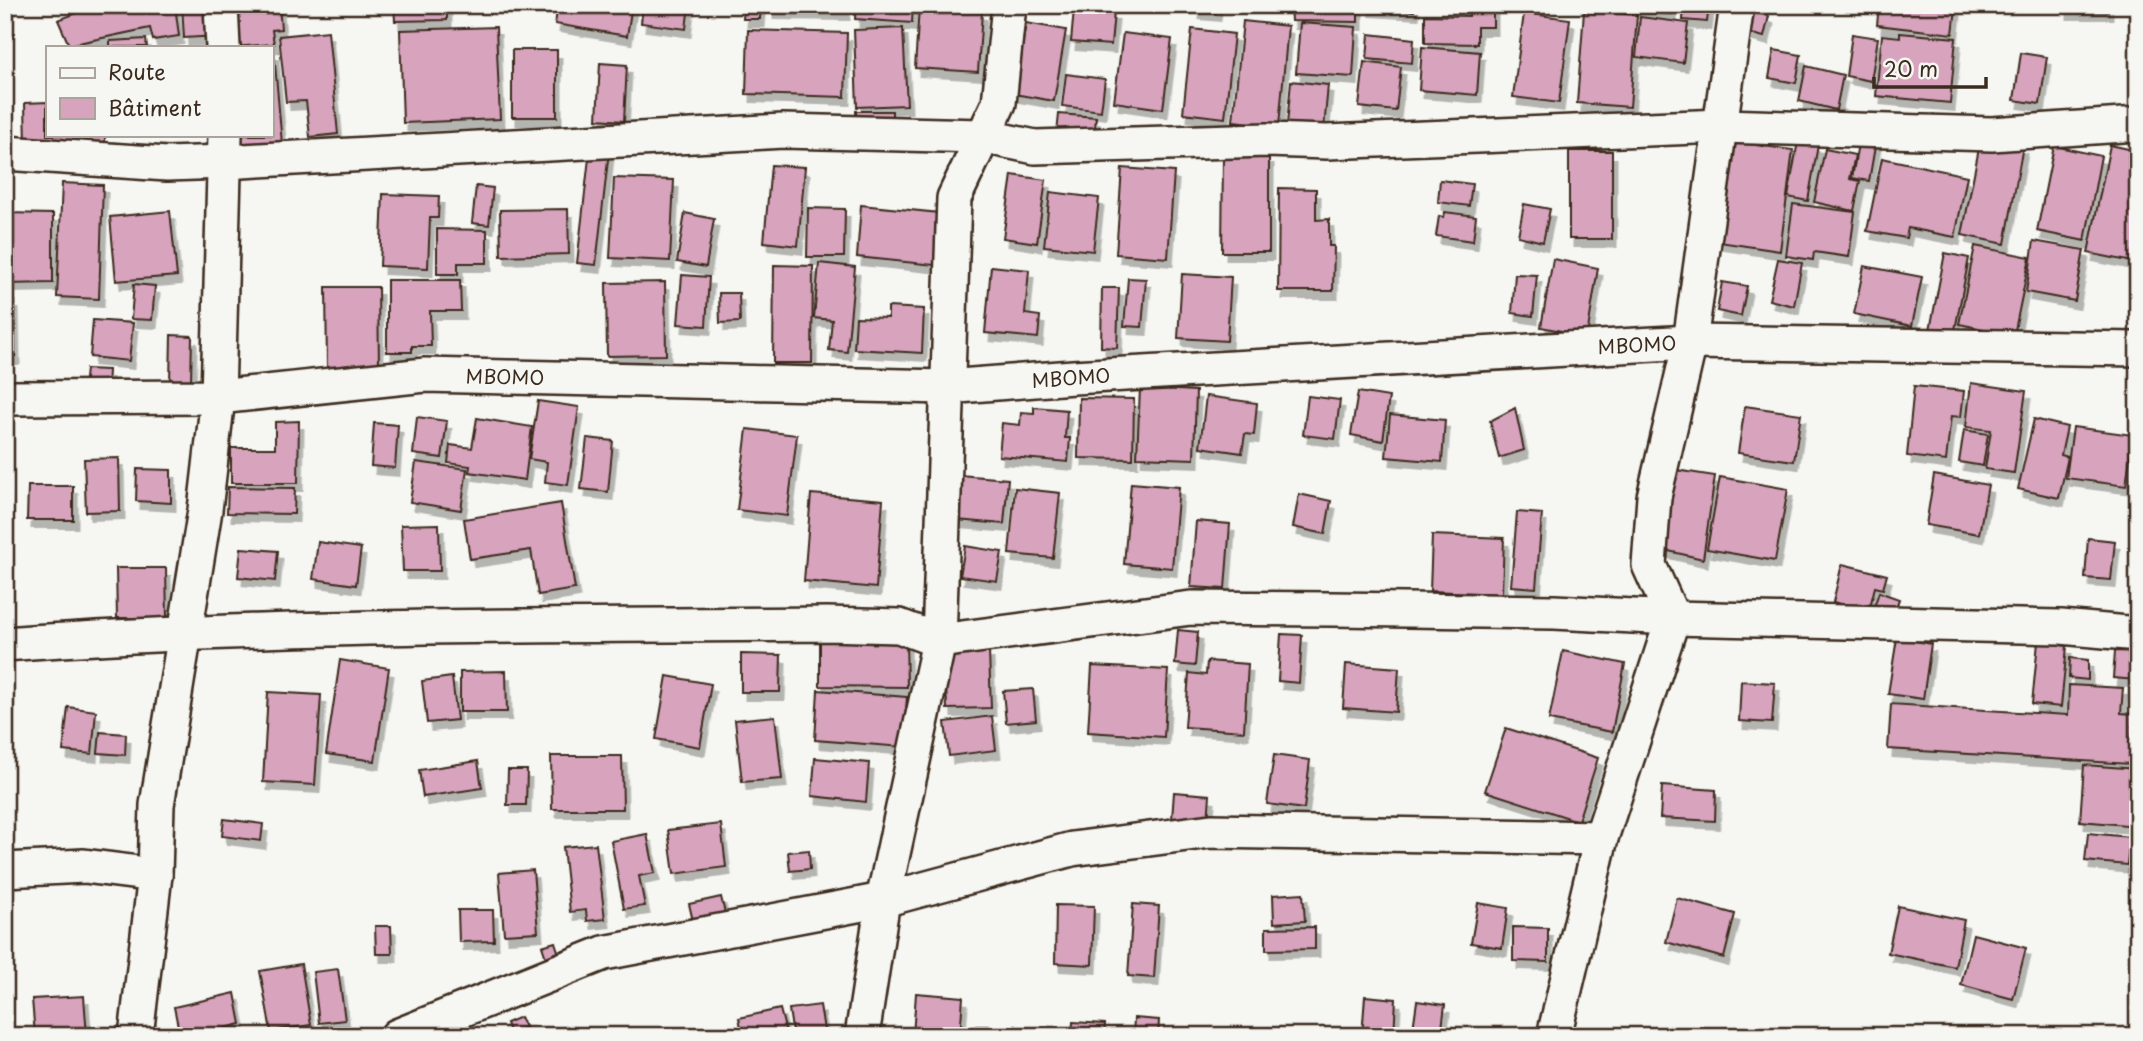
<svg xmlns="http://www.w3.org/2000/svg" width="2143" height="1041" font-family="'Playpen Sans',sans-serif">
	<defs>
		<filter id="shadow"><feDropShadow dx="4.5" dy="8" stdDeviation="0" flood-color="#0004"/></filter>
	</defs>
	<rect width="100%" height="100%" fill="#f6f6f2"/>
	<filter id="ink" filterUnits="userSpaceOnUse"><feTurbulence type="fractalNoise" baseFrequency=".0143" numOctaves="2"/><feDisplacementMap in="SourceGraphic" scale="14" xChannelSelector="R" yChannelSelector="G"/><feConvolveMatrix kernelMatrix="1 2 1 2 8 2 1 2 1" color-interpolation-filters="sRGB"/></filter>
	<g filter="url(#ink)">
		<!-- building -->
		<g fill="#d7a3bd" stroke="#3b2a1e" stroke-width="2" filter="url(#shadow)">
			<path d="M98,5H147L149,11L175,5L179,36L153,40L150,28L69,45L58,20Z"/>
			<path d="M182,5H216L218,36L184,38Z"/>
			<path d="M228,5H279L281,29L272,30L274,44L232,47Z"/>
			<path d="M394,5H447V20L395,21Z"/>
			<path d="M558,5H632L627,36L555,24Z"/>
			<path d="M643,5H689L686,29L641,23Z"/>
			<path d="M744,5H761L760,19H743Z"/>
			<path d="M769,5H845V12L769,11Z"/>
			<path d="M856,5H913L912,23L855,19Z"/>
			<path d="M1196,5H1217L1216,13L1195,11Z"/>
			<path d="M1290,5H1358V22L1291,21Z"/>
			<path d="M1365,5H1415L1414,11L1365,8Z"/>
			<path d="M1582,5H1672V14Z"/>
			<path d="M1684,5H1709L1707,22L1683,20Z"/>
			<path d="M1879,5L1956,8L1953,34L1877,25Z"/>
			<rect x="2063" y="5" width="45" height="6"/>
			<path d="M919,7L982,12L978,72L915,68Z"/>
			<path d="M1469,8H1493V27H1477V44L1425,43V15L1469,16Z"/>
			<path d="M1074,9L1114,12L1111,45L1071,42Z"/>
			<path d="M1746,10L1769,16L1764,37L1741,31Z"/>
			<path d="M1584,11L1637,15L1630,107L1577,103Z"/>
			<path d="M1524,13L1570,19L1559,103L1513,97Z"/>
			<path d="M1640,17L1688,23L1683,63L1636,57Z"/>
			<path d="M1243,21L1288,26L1279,126L1233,121Z"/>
			<path d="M1026,23L1066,30L1054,101L1014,94Z"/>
			<path d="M1300,23L1356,27L1353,77L1296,73Z"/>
			<path d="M496,27L500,119L403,123L400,30Z"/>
			<path d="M903,28L907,105L857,107L854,30Z"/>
			<path d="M1192,29L1234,34L1225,118L1183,113Z"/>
			<path d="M748,30L847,33L845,97L746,94Z"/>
			<path d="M328,31L338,134L310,137L306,101L286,102L279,36Z"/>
			<path d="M1123,33L1172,39L1163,109L1114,102Z"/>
			<path d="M1900,33L1956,38L1950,103L1876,96L1882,35L1900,37Z"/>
			<path d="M1369,34L1414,39L1412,63L1367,59Z"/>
			<path d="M1852,34L1878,38L1871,81L1846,76Z"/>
			<path d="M146,39L147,47H110V41Z"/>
			<path d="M1422,47L1480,52L1477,95L1419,90Z"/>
			<rect x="512" y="50" width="45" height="67"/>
			<path d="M1774,50L1801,55L1796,83L1769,78Z"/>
			<path d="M271,52H274L282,144L242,147L241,135H271Z"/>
			<path d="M2021,53L2047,57L2040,104L2014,100Z"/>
			<path d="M1364,62L1401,67L1396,111L1359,107Z"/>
			<path d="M600,63L627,65L624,121L597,119Z"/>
			<path d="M1806,66L1843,75L1836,110L1799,101Z"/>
			<path d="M1066,74L1105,79L1101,111L1062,106Z"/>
			<path d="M1291,81L1328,85L1324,129L1287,125Z"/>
			<path d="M47,102V135H105V142L26,145L25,103Z"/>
			<path d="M5,107L9,108L5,135Z"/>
			<path d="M856,111H892V128L857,129Z"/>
			<path d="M1059,114L1096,117L1094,137L1057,133Z"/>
			<path d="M1860,132L1877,135L1869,181L1852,178Z"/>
			<path d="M1981,138L2023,146L2005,244L1962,235Z"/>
			<path d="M1798,141L1818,145L1808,201L1788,197Z"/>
			<path d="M1732,142L1793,150L1780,251L1719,242Z"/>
			<path d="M2110,145L2138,151V263L2088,253Z"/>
			<path d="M2054,146L2101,156L2085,241L2037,231Z"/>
			<path d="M590,149L609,151L596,265L577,263Z"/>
			<path d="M1825,149L1855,155L1850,179L1860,181L1854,211L1814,202Z"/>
			<rect x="1569" y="151" width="43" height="88"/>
			<path d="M1223,156H1269V252H1222Z"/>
			<path d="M1882,158L1967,176L1955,237L1908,228L1906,238L1867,231Z"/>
			<path d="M771,165L805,167L798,246L764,242Z"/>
			<path d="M1122,168L1174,172L1168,258L1116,254Z"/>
			<path d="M1012,175L1046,180L1037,243L1003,238Z"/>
			<path d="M614,178L674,180L670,261L610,258Z"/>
			<path d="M1440,180L1472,184L1469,206L1438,202Z"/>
			<path d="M62,183L103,185L99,299L57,297Z"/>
			<path d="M476,186L493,188L489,225L472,223Z"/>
			<path d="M1279,188L1316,189V220L1329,219V246H1334L1333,291H1278Z"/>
			<path d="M1050,192L1099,198L1093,251L1044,246Z"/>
			<path d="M383,194L439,196L438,218H430L428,268L380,266Z"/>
			<path d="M1524,204L1550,209L1543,242L1518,236Z"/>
			<path d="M1793,204L1855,212L1849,257L1814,252L1813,260L1786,256Z"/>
			<path d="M861,205L949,214L944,266L857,257Z"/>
			<path d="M808,208L845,209L844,257H807Z"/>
			<path d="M568,209L569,254L501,256L500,210Z"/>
			<path d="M170,211L177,276L116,281L110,217Z"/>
			<path d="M1445,212L1476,216L1473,241L1436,236L1439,216L1444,217Z"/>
			<path d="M5,213L53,214V283L5,284Z"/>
			<path d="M685,213L714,219L706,267L677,262Z"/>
			<path d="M437,229L487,230V263H458V274H437Z"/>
			<path d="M2034,241L2084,250L2075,301L2026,292Z"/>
			<path d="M1975,246L2030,257L2014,335L1959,324Z"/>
			<path d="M1945,253L1969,258L1953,340L1929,335Z"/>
			<path d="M1553,259L1598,268L1587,336L1541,327Z"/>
			<path d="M1778,259L1802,263L1794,306L1769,300Z"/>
			<path d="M819,263L855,267L847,352L829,350L832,320L814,318Z"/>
			<path d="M774,265L813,266L812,363H773Z"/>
			<path d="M991,266L1029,270L1025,314L1040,316L1038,338L985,333Z"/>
			<path d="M1864,266L1922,277L1912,326L1854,314Z"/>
			<path d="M1182,274L1231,277L1227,341L1178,338Z"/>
			<path d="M1515,274L1537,275L1533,316L1512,313Z"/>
			<path d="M682,275L709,277L706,326L678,324Z"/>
			<path d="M1128,278L1146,279L1142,327L1124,326Z"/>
			<path d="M387,280H460L461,311H430L431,346H412V352H387Z"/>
			<path d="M665,282L666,355L607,356L606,283Z"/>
			<path d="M1722,282L1747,286L1741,316L1717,311Z"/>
			<path d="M134,284L155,286L152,320L131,319Z"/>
			<path d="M326,287H378L379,366L327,367Z"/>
			<path d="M1102,288H1119L1117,348L1101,347Z"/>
			<path d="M719,293H739L740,322L720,323Z"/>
			<path d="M5,301H14L15,356H5Z"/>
			<path d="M888,307L924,309L922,353L854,349L856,317L888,318Z"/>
			<path d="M93,320L133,323L129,361L90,357Z"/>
			<path d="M171,335L192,336L191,383L170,382Z"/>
			<path d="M86,369L108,370L107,390L84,388Z"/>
			<path d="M1971,383L2026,391L2014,473L1985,469L1991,430L1966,427Z"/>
			<path d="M1914,386L1964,391L1961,417L1951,416L1946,461L1907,456Z"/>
			<path d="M1140,388L1196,391L1194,459L1137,457Z"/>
			<path d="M1358,392L1389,397L1383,441L1351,435Z"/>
			<path d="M1206,396L1257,403L1254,435L1245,434L1242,453L1200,447Z"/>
			<path d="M1308,396L1340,400L1335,439L1303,435Z"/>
			<path d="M1079,398L1134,399L1133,459L1078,458Z"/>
			<path d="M538,401L579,407L568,485L545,482L547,462L529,459Z"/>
			<path d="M1745,406L1801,414L1794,461L1738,453Z"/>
			<path d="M1034,407L1067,410L1065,438H1070L1068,462L999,456L1002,423L1020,425L1021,412L1034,413Z"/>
			<path d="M1515,408L1524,450L1499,458L1490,421Z"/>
			<path d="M1390,415L1445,420L1442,462L1386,457Z"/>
			<path d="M417,417L447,421L442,458L413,454Z"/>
			<path d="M477,418L532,427L525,480L469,472L470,466L448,463L450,445L472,448Z"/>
			<path d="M2034,419L2067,427L2061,455L2068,457L2059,498L2018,489Z"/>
			<path d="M299,421L298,483H231V448H275V422Z"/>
			<path d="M374,423L398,425L395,468L371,466Z"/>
			<path d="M2073,427L2133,435L2126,486L2066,478Z"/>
			<path d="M747,429L797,435L787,516L737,510Z"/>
			<path d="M1964,430L1988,434L1983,466L1959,462Z"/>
			<path d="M587,438L613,441L608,492L581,489Z"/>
			<path d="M119,458L120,511L86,512L84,459Z"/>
			<path d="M416,462L467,469L461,510L410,502Z"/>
			<path d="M137,469L171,470V503L136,501Z"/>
			<path d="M1676,470L1715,476L1703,559L1664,550Z"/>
			<path d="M5,472L9,521L5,522Z"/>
			<path d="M959,475L1008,479L1004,524L956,520Z"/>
			<path d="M1934,475L1988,485L1979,534L1926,525Z"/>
			<path d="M1720,477L1788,489L1775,561L1707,549Z"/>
			<path d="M1131,483L1179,487L1172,568L1124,564Z"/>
			<path d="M28,486H73V520H27Z"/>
			<path d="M228,487L295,488L294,514L227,513Z"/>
			<path d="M1015,488L1060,493L1053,558L1009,554Z"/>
			<path d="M811,494L883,500L876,588L804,581Z"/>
			<path d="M1299,494L1331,501L1325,534L1293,527Z"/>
			<path d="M561,503L575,589L538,595L531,550L470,559L464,519Z"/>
			<path d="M1517,512L1542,514L1536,588L1511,586Z"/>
			<path d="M1196,521L1230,524L1225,589L1191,587Z"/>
			<path d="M439,524L440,571H403L401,525Z"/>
			<path d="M1432,535L1504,538L1502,594L1430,591Z"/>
			<path d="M2088,538L2115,541L2111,580L2085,578Z"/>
			<path d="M318,542L361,548L356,585L313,579Z"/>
			<path d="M965,546L1002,552L997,581L960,576Z"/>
			<path d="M241,548L278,551L275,581L238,577Z"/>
			<path d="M1842,564L1887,575L1883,589L1875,587L1869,611L1833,602Z"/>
			<path d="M116,568H166L167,618H117Z"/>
			<path d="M1879,592L1899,599L1891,622L1871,616Z"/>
			<path d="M1178,630L1198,632L1195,666L1175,664Z"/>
			<path d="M1281,634L1302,635L1299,683L1278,681Z"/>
			<path d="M820,637H906L907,687L820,686Z"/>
			<path d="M1897,638L1931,644L1923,699L1888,694Z"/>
			<path d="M2038,642L2067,646L2061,707L2032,704Z"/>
			<path d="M989,651L991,708L947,709L945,653Z"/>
			<path d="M1563,651L1625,664L1612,732L1549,720Z"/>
			<path d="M2115,651L2138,652L2136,680L2113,678Z"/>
			<path d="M741,654L781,655L780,692H741Z"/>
			<path d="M2070,658L2088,660V680L2069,678Z"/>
			<path d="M340,660L389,668L375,761L326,754Z"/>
			<path d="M1207,661L1248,664L1244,731L1185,727L1189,673L1206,675Z"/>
			<path d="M1346,664L1399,668L1396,712L1343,708Z"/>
			<path d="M1092,666L1168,670L1164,737L1088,732Z"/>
			<path d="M506,671L507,712H460V672Z"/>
			<path d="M667,676L711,684L700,747L656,739Z"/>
			<path d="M452,677L457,720L427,723L422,681Z"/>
			<path d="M1741,681L1775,683L1772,723L1739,721Z"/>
			<path d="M2069,685L2123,688L2121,713L2133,714L2130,764L1888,749L1891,704L2068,715Z"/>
			<path d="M1033,689L1036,720L1006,723L1003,691Z"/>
			<path d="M818,690L907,697L903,747L815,740Z"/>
			<path d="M268,692L321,695L315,785L263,782Z"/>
			<path d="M68,707L96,711L92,754L63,751Z"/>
			<path d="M775,716L782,779L742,782L735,720Z"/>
			<path d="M992,716L996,750L949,756L945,722Z"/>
			<path d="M1506,728L1598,758L1578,821L1485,791Z"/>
			<path d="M100,732L126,734L125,755L98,753Z"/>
			<path d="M1274,755L1310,760L1304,809L1267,804Z"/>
			<path d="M551,756H622L623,809H552Z"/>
			<path d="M815,758L869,763L866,802L812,796Z"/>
			<path d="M478,761L482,788L423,797L419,770Z"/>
			<path d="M2084,765L2138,769V826L2080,821Z"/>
			<path d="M508,770H527L526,805H507Z"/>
			<path d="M1662,786L1716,790L1715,821L1660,818Z"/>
			<path d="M1174,792L1210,795L1208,822L1172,819Z"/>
			<path d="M224,819L263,824L261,841L222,836Z"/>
			<path d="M721,824L726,867L674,874L668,830Z"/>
			<path d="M2088,833L2130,837L2127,865L2085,861Z"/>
			<path d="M647,834L655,873L639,876L645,906L624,909L611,841Z"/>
			<path d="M2134,834L2138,835V887L2129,886Z"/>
			<path d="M596,844L605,919L587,921L586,910L570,912L563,847Z"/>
			<path d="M809,850L810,869L790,871L788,852Z"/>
			<path d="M533,870L538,932L504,934L499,873Z"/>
			<path d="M1303,893L1305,921L1274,923L1273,895Z"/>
			<path d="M721,897L725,913L693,921L689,904Z"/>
			<path d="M1677,898L1735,914L1724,958L1666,942Z"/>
			<path d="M1478,903L1508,908L1502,948L1471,943Z"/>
			<path d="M1133,904L1159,906L1154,978L1128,976Z"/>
			<path d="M1056,905L1094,906L1092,965L1055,963Z"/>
			<path d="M1898,906L1964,920L1955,967L1888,953Z"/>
			<path d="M458,910H493L494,941L459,942Z"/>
			<path d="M375,926H391L392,954H376Z"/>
			<path d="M1315,927V949L1266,950V928Z"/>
			<path d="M1513,927L1548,928V962L1513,961Z"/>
			<path d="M1973,934L2026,948L2013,999L1961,985Z"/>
			<path d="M555,942L561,960L548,964L542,946Z"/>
			<path d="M301,964L311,1025L271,1031L260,971Z"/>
			<path d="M338,969L345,1020L319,1023L313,972Z"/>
			<path d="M235,993L241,1024L217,1030L219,1036H180L174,1007Z"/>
			<path d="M916,993L963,997L960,1036H913Z"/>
			<path d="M84,996L87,1036H35L32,999Z"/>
			<path d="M1365,996L1396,999L1394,1036H1362Z"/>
			<path d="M1417,1001L1445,1005L1441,1036H1412Z"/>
			<path d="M820,1005L825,1036H793L789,1009Z"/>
			<path d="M780,1009L787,1036H743L739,1018Z"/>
			<path d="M520,1017L525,1027L510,1034L506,1023Z"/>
			<path d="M1134,1018L1159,1020L1158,1036H1133Z"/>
			<path d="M1073,1022L1105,1024L1104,1036H1072Z"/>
			<rect x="977" y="1026" width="39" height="10"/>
			<path d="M562,1028L563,1036H518V1035Z"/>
		</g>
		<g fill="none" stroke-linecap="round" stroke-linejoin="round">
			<!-- minor casing -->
			<g stroke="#3b2a1e" stroke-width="38">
				<g id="minor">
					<path d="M221,5L223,47"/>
					<path d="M5,153L167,164L225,162L783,131L982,136L1035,147L1267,140L1327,142L1722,126L1992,134L2138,124"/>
					<path d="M5,398L218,397L425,375L946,387L1073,377L1690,342L2138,349"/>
					<path d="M5,644C278,624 553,626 827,624L899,626L939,641L1191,608L1333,609L1554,612L1673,618L2061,627L2138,634"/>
					<path d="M5,870L84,866L155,875"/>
					<path d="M136,1036L155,875L157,805L205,510L218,397L225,135"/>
					<path d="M397,1036L604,953L883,900L1072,849L1211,831L1601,838"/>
					<path d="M862,1036L883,900L939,641L954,198L999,103L1009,5"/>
					<path d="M1554,1036L1601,838L1673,618L1649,565L1654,497L1690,342L1737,5"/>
				</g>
			</g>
			<!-- minor -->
			<use href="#minor" stroke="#f6f6f2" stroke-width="33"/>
		</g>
	</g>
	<g text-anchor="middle" stroke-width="5" stroke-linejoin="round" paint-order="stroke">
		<!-- street labels -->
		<g font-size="19" fill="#3b2a1e" stroke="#f6f6f2">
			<text transform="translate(1637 345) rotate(-3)" y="7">MBOMO</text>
			<text transform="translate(505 377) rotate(1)" y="7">MBOMO</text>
			<text transform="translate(1071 378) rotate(-4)" y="7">MBOMO</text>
		</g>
	</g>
	<!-- margin -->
	<rect width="2143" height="1041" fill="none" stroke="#f6f6f2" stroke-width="28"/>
	<rect x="14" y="14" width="2115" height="1013" fill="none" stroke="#3b2a1e" stroke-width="2.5" filter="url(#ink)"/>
	<!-- legend -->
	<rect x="46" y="46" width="228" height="91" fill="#f6f6f2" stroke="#aba49d" stroke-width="2"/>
	<rect x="60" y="68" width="35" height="10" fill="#f6f6f2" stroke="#aba49d" stroke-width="2"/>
	<text x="108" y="80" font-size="21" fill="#3b2a1e">Route</text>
	<rect x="60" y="98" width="35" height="21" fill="#d7a3bd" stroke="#aba49d" stroke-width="2"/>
	<text x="108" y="116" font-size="21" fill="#3b2a1e">Bâtiment</text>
	<!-- scale -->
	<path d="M1874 77v10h112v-10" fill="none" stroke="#3b2a1e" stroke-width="3.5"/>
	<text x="1884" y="77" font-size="21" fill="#3b2a1e" stroke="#f6f6f2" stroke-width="5" paint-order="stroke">20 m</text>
</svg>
